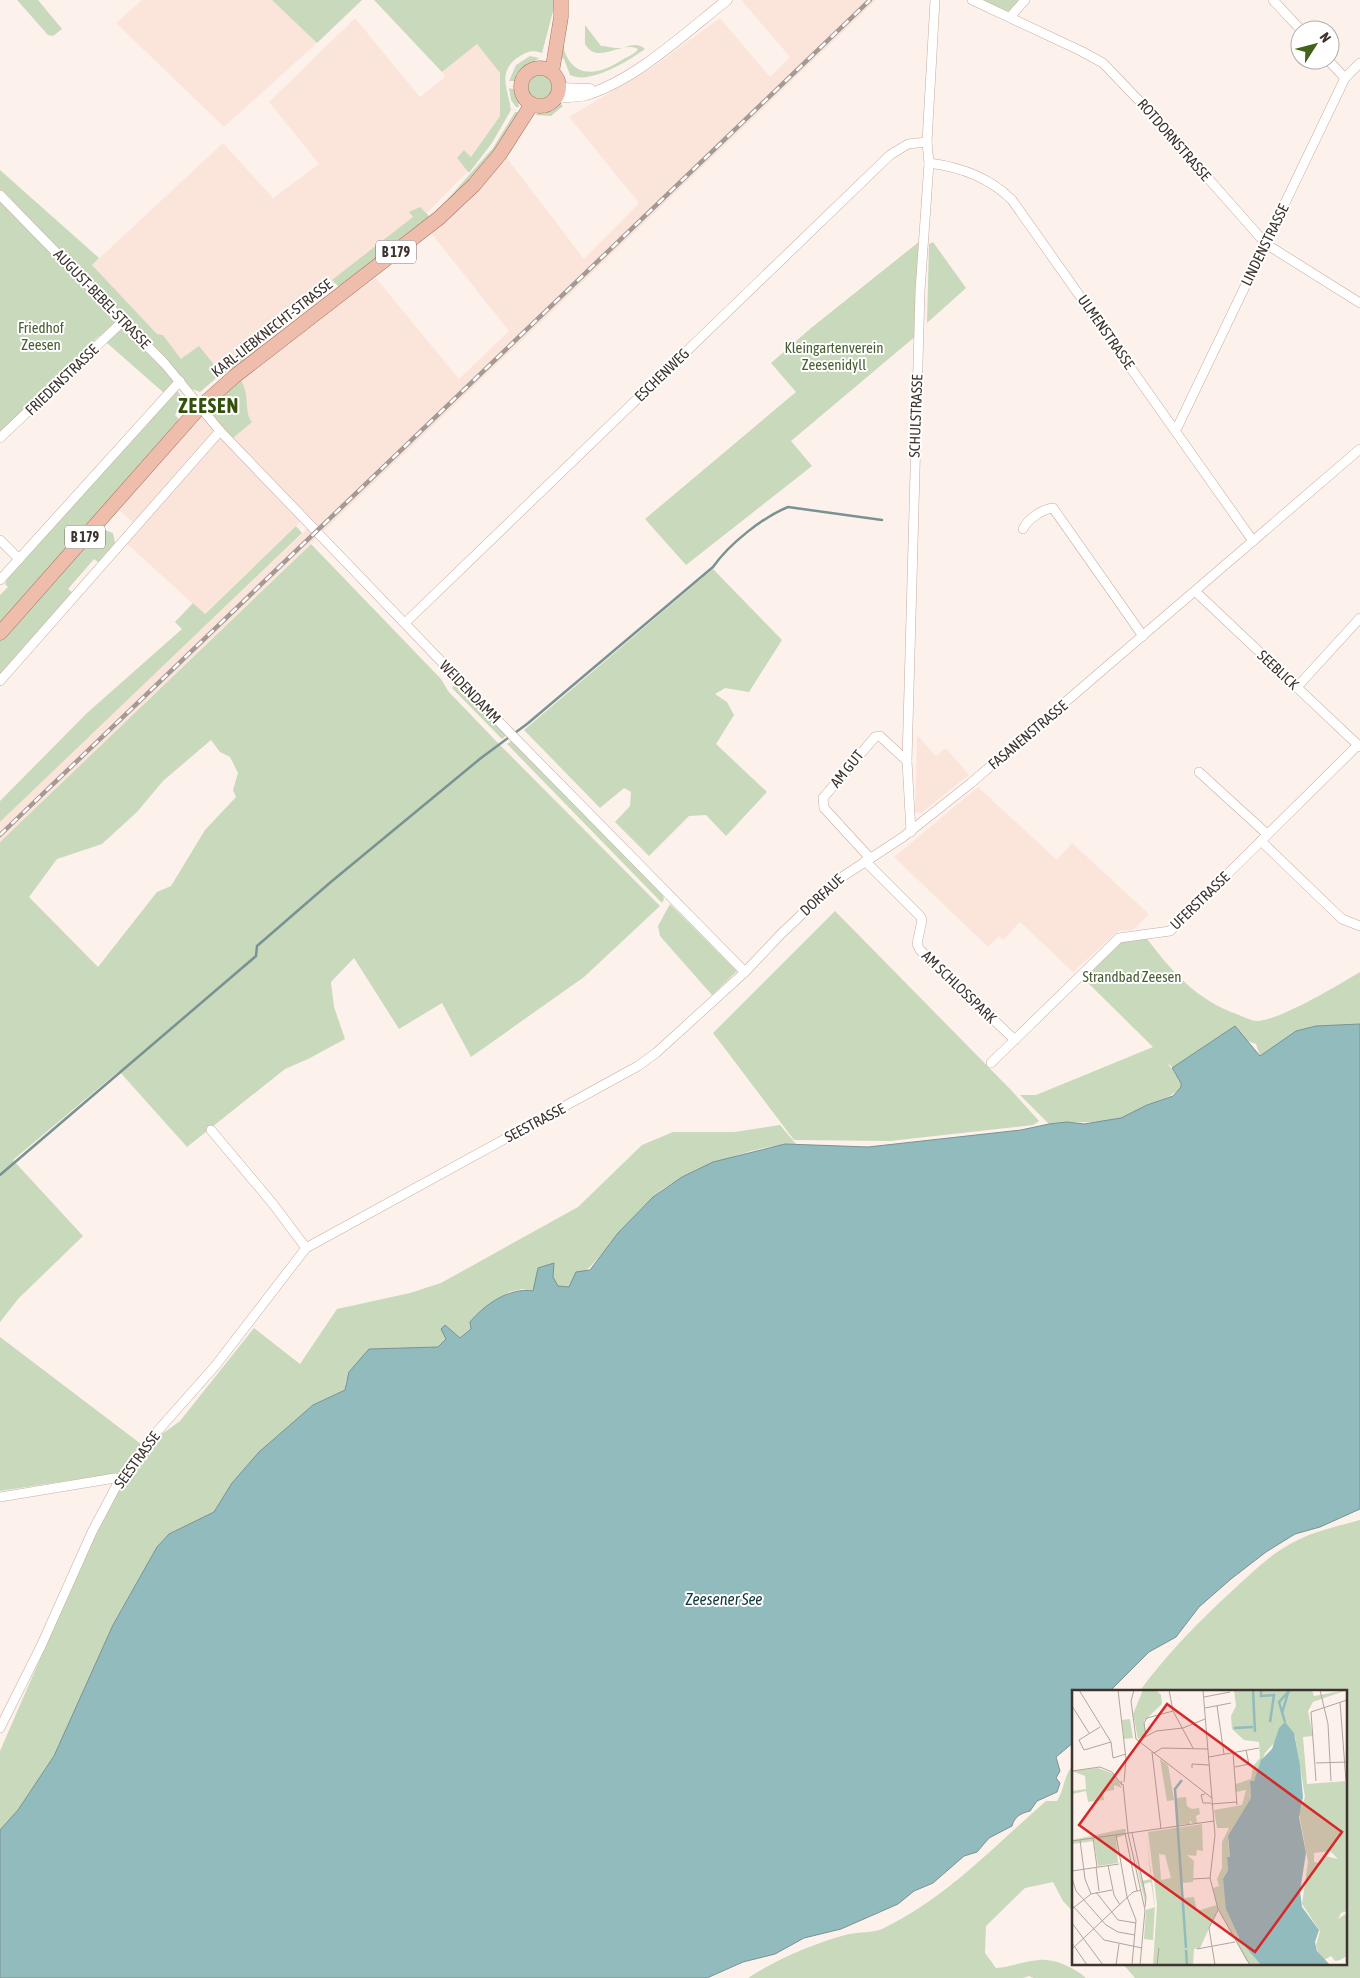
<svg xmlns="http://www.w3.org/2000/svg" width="1360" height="1978" font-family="'Asap Condensed',sans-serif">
	<rect width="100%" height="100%" fill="#fdf1ec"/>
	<!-- built -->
	<g fill="#fbe5da">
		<path d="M142,0H272L317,43L224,127L116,23Z"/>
		<path d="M743,0H876L0,842V822L312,524L305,517L204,614L125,542L138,527L117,508L218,397L340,302L376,278L459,379L509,331L431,233L464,206L507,158L584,259L639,203L569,117L653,67L720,18L770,77L790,57L742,1Z"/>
		<path d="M355,18L420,97L445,77L442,72L477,44L500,73V116L471,158H457L468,171L424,216L325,290L327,293L263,342L261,339L252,340L259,348L246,358L235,360L220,373L181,359L163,335L157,334L92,265L223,143L273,198L319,164L269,102Z"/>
		<path d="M917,735L936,756L946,748L969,775L921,813L915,812Z"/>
		<path d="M978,787L1057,860L1072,843L1149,914L1133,930L1118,931L1073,972L1020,922L1003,940L999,936L988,947L894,857Z"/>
	</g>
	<!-- green -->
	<g fill="#c9d9bc" fill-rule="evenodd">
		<path d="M17,0H38L62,29L53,36L48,35Z"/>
		<path d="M272,0H362L317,43Z"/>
		<path d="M374,0H556L542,53C533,50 528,51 520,56C496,71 508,89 511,110L492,143L469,173L457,158L464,150L471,157L500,116V73L477,44L442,72Z"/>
		<path d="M566,0H568C567,13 560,43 566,55C578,81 604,72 622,60C627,57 635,54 638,49C621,40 598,66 585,44V25L601,46C606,46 612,48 617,48C627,49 634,40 645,49C628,61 590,85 570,75L564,59L558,56Z"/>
		<path d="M977,0H1025L1010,17Z"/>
		<path d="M530,56L539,58L525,68L517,81H509L516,65Z"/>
		<circle cx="540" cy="86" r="13"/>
		<path d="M509,88L517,90L519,107H516L511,100Z"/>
		<path d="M559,102L563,106L551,116L535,115Z"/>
		<path d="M515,112H518C503,152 471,181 439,209L493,148Z"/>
		<path d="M0,170L99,258L92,265L157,334L163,335L181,359L199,346L220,372L235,359L246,358L258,348L262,352L242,366L221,374L200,392L192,389L150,342L175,380L164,393L99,336L0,435Z"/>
		<path d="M420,207L430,217L342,290L332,280L413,217L409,212Z"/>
		<path d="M920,241L917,335L791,441L812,466L686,565L645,519L796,392L771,363L811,328Z"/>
		<path d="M933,242L966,288L927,323L929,244Z"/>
		<path d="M240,379C251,395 243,411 252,422L233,438L209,412L211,404Z"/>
		<path d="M177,390L184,401L175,415L179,419L159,444L0,626V595L8,587L5,584L7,579Z"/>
		<path d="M296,526L302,533L0,822V801L87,713L182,629L175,622L193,603L205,614Z"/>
		<path d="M102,529L113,533L115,543L98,562L94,559L68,589L73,593L0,677V639L96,530Z"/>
		<path d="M311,544L441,679L448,691L496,741L660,906L584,977L471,1057L442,1003L399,1029L354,958L331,982L334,1007L345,1039L308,1059L285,1069L187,1147L119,1071L13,1160L83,1236L18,1299L0,1322V842ZM211,740L220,752L230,757L238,773L233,790L236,797L205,830L171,886L157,892L98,967L29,897L57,859L102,844L137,812L163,781Z"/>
		<path d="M713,569L782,640L749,692L725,688L715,694L727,702L734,715L716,744L767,792L726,836L706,815L689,816L649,856L615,822L630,806L631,792L624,788L600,808L524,730Z"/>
		<path d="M456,683L508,734L502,739L452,688Z"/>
		<path d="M513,740L662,893L664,899L662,903L507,744Z"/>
		<path d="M670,904L737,971L712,995L660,936L658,926Z"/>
		<path d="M835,911L1012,1091L1039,1121L1033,1125L890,1141L794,1140L713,1033Z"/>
		<path d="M1145,936C1171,971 1196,1000 1239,1015C1244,1017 1252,1021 1257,1021C1281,1020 1338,985 1360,972V1024L1296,1031L1260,1056L1256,1044L1247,1041L1234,1027L1173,1068L1167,1062L1181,1083V1087C1171,1098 1161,1099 1147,1105C1138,1109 1129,1116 1119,1119C1095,1124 1072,1121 1049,1124L1020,1095H1036L1153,1047L1081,976L1119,939Z"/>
		<path d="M780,1125L796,1144C757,1144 680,1172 652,1198C622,1226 600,1261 569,1287L558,1286L553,1277L554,1263L533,1291L522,1289L509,1292L477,1314L471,1329L460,1339L445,1325L446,1339L438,1347L369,1349L346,1381L345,1390L313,1405L287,1429L232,1483L214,1512L169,1534L157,1547L113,1625L54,1756L18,1810L0,1830V1751L117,1482L144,1447L180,1421L254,1328L300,1364L337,1309L410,1293L441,1283L578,1207L642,1145L673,1132H734Z"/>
		<path d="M0,1337L141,1444L119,1473L0,1491Z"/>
		<path d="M1360,1520V1978H1135L1123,1964H1346V1692H1139C1166,1655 1198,1622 1232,1591C1253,1572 1272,1552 1298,1540C1318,1530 1339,1526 1360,1520Z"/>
		<path d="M1074,1763V1913L1063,1901L1053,1882L1025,1888L986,1926L985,1953L996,1968C1011,1967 1024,1961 1039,1960C1054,1958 1075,1968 1086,1978H1034L1029,1976L1023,1978H748C777,1959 815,1943 849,1934C859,1932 872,1933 882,1929C947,1898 993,1847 1046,1801H1057C1065,1788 1063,1777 1074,1763Z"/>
	</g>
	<!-- water -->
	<path fill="#92bbbe" stroke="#799293" d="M1360,1024V1509L1320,1527L1295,1534L1266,1552L1231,1579L1199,1607L1176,1637L1149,1652L1109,1692H1074V1742L1056,1757L1060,1771L1056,1778L1060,1783L1057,1792L1037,1801L1030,1811C1021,1813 1014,1817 1012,1826L989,1838L977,1852L964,1856L933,1883L914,1891L898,1904L841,1929L804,1938L775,1954L743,1962L707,1978H0V1830L18,1810L54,1756L113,1625L157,1547L169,1534L214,1512L232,1483L259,1452L313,1405L345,1390L349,1372L369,1349L438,1347L446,1339L441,1329L445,1325L460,1338L471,1329L470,1322C485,1304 510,1287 533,1291L538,1268L554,1263L553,1277L558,1286L569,1287L576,1272L590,1270L618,1233L653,1197L682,1177L713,1162L785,1144L868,1147L1021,1130L1049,1124L1067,1122L1084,1124L1121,1118L1147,1105L1173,1096L1181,1087V1083L1172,1068L1235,1026L1260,1056L1296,1031L1316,1026Z"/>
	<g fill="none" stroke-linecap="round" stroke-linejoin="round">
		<!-- stream -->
		<path stroke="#799293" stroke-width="2.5" d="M0,1175L256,956L257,946L332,881L481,758L527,724L713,567C729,544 763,517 788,507L882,520"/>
		<!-- minor casing -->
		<g stroke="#c8ac9f" stroke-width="10">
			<g id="minor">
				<path d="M972,0L1081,51L1103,63L1147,109L1266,244L1360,303"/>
				<path d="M1273,0L1301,30"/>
				<path d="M1010,17L1025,0"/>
				<path d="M1328,60L1345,78"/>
				<path d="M929,163C961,167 989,177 1012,200L1253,541"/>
				<path d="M0,195L165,364L220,431L508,731L745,972"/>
				<path d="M1175,429L1178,426L1345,78L1360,63"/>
				<path d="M0,438L123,321"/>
				<path d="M1023,529C1027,520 1042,509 1053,508L1143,636"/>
				<path d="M0,540L19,559"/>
				<path d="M0,580L180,381"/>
				<path d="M1196,592L1360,747"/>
				<path d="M405,623L890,155L908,144L927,142"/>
				<path d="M0,681L220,431"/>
				<path d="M1297,687L1360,618"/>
				<path d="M1199,772L1267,834"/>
				<path d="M911,832L907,761L920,291L929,163L927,142L935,0"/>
				<path d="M1261,841L1342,919L1360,926"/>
				<path d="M870,858L824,808L823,798L875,737L880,736L907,761"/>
				<path d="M865,861L920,916L922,920L917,944L920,950L1015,1040"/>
				<path d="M991,1063L1119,938L1170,931L1358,745"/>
				<path d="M211,1130L273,1204L306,1248"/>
				<path d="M0,1497L115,1478L120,1479"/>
				<path d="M0,1728L41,1646L92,1532L120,1479L154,1435L216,1365L306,1248L638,1066L656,1053L745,972L781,934L839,879L903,837L971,783L1360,449"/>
			</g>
		</g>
		<!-- tertiary casing -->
		<g stroke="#c8ac9f" stroke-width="11">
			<g id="tertiary">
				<path d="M559,88L590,89"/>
				<path d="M556,98C566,97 577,97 586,95C636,80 686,32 727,0"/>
			</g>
		</g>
		<!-- primary casing -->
		<g stroke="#a9705c" stroke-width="15">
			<g id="primary">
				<circle cx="540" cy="87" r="19"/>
				<path d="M552,72L561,17V0"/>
				<path d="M0,633L199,408L235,376L439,218L474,185L500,154L532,104"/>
			</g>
		</g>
		<!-- minor -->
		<use href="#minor" stroke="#fff" stroke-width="9"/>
		<!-- tertiary -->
		<use href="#tertiary" stroke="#fff" stroke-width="10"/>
		<!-- primary -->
		<use href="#primary" stroke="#eebdac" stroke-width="14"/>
		<!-- rail casing -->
		<g stroke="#a49994" stroke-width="4.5">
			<path id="rail" d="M0,835L870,0"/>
		</g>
		<!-- rail -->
		<use href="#rail" stroke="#fff" stroke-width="2.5" stroke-dasharray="8" stroke-linecap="butt"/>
	</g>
	<g text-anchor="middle" stroke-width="4" stroke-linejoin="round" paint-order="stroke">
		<!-- shield labels -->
		<g fill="#fff" stroke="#78706d" stroke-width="1">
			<rect x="376" y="240.5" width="40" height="23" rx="4"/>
			<rect x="65" y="525.5" width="40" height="23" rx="4"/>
		</g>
		<g font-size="14" font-weight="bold" fill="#3e332e">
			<text x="396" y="257">B 179</text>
			<text x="85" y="542">B 179</text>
		</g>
		<!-- street labels -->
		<g font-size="15" fill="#3e332e" stroke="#fff">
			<text transform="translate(1174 140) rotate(49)" y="5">ROTDORNSTRASSE</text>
			<text transform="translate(1265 245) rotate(-64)" y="5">LINDENSTRASSE</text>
			<text transform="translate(102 299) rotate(46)" y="5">AUGUST-BEBEL-STRASSE</text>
			<text transform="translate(272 328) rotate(-38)" y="5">KARL-LIEBKNECHT-STRASSE</text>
			<text transform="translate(1106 332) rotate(55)" y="5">ULMENSTRASSE</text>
			<text transform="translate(662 375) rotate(-44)" y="5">ESCHENWEG</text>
			<text transform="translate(62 380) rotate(-44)" y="5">FRIEDENSTRASSE</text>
			<text transform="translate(916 416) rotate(-88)" y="5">SCHULSTRASSE</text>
			<text transform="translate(1278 670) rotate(43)" y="5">SEEBLICK</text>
			<text transform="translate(470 692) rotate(46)" y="5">WEIDENDAMM</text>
			<text transform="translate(1028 735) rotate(-40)" y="5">FASANENSTRASSE</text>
			<text transform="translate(847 769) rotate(-51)" y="5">AM GUT</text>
			<text transform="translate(822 895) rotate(-43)" y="5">DORFAUE</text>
			<text transform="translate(1200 901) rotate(-44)" y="5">UFERSTRASSE</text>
			<text transform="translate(959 987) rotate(44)" y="5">AM SCHLOSSPARK</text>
			<text transform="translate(535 1123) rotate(-28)" y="5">SEESTRASSE</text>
			<text transform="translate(137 1460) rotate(-54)" y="5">SEESTRASSE</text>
		</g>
		<!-- park labels -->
		<g font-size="15" fill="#495f32" stroke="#fff">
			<text x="41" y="333">Friedhof<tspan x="41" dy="17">Zeesen</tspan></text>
			<text x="834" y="353">Kleingartenverein<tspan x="834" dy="17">Zeesenidyll</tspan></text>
			<text x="1132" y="982">Strandbad Zeesen</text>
		</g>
		<!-- water labels -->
		<g font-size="16" font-style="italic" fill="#10383b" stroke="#fff">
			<text x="724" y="1605">Zeesener See</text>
		</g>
		<!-- district labels -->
		<g font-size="20" font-weight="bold" letter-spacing="1" fill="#33510a" stroke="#fff">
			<text x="209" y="413">ZEESEN</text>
		</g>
	</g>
	<!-- overview -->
	<g transform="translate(1072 1690)">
		<rect width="275" height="275" fill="#fdf1ec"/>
		<path d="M71,0H84L89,5L90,14L72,31L74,46L66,49L61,24ZM162,0H240L242,6L275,0L241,12L236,21L241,46L231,47L235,94L275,91V221L269,223L266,229L275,223V266L268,270L263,271L259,266L252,270L246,262L244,255L248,241L230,214L236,172L227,123L233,107L223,46L202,53L193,63L182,91L178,92L179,108L156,150L158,167L155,168L156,180L151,189L155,221L169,252L189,275H178L174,270L146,219L128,258L122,259L121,275H81L85,214L76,142L130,134L131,161L125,160L124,166L115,165L122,171L121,192L110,193L111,208L122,207L125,221L145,215L141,198L147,196L145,189L150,178V152L157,138H145L142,120L170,115L174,100L164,102V94L179,89L181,76L188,68L187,52L172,50L160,39L159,26L164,16ZM258,161L266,169L254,166L246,173L242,172V163ZM87,164L93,165L99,188L89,190ZM58,29L61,48L52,49L50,30ZM88,69L96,75L102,110L95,111ZM26,78L42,84L50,98L42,95V100L31,102L32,110L16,112L14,101L0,104V101L14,99L13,86L0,81ZM114,107L115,116L120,119L127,118L128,124L124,126L125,133H120L118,130V134L106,135L104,108ZM51,139H54L53,145L44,148L46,173L26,176L22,151L0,154V150ZM74,142L83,215L81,250L72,249L74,220L83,217L79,192L72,194L74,216L61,160L70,191L79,189Z" fill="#c9d9bc" fill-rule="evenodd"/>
		<path d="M213,32L222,43L228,75L231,107L227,127L234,163L228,201L230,217L247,240L243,252L245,261L258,275H189L169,252L154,219L151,189L156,180L155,167H158L156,146L179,108L178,91H182L189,70L200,59L207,38Z" fill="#92bbbe"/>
		<path fill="none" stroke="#92bbbe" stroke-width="2.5" d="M181,0L183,42M189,0V6L202,5L198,32M210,23L216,3M213,32L207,12L218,0M162,38L181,37M110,90L103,99L114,258M114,260L115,275"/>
		<path fill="none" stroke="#b1a5a0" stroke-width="1" d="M7,0L39,52L41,68L54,64M46,0L54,69L52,92M62,0L59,11L64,49M97,0L101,21L121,58M131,0L143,145L138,188L146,219L178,275M248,0L256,34L259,91M132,7L158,2M268,12L274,91M0,16L17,43M145,16L152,64M133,18L159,13M28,37L7,50L12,60L39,52M74,46L72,33L75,28L101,21M64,49L140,108M66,51L84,41L111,38L133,29M80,62L89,139M82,63L90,58L136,59M161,63L165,115M137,67L187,58M244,73L275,72M163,77L177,74L174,60M120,78V74L137,75M0,81L28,77L40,82L50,95L49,91M244,91L239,22L275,10M51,94L56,143L73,220L68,275M133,104L129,105L131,113H139M139,114L165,112M53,143L65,201M60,143L74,207L73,217M44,145L55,207L64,230L60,275M21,148L25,177M8,150L13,189L19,204M0,151L142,131M36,175L42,205L48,215M24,177L27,201M0,181L47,174M0,188L4,201L34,235L46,242L63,245M121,189L138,188M24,202L46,230L64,233M0,215L32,250L70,258M0,219L19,204L40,200M0,233L31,275M0,253L15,275M0,259L61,202L69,200M125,259L163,252M44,275L47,254M85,275L87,258M143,275L137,238L146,220"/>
		<path fill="#d62828" fill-opacity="0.15" stroke="#d62828" stroke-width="2.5" d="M95,14L270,142L183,262L7,135Z"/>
		<rect width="275" height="275" fill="none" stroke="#3e332e" stroke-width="2.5"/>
	</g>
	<!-- north arrow -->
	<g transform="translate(1315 45) rotate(54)"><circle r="24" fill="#ffffff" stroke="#b2adab"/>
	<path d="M0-4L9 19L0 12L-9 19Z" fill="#426319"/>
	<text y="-8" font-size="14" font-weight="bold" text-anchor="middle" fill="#3e332e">N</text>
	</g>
</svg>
